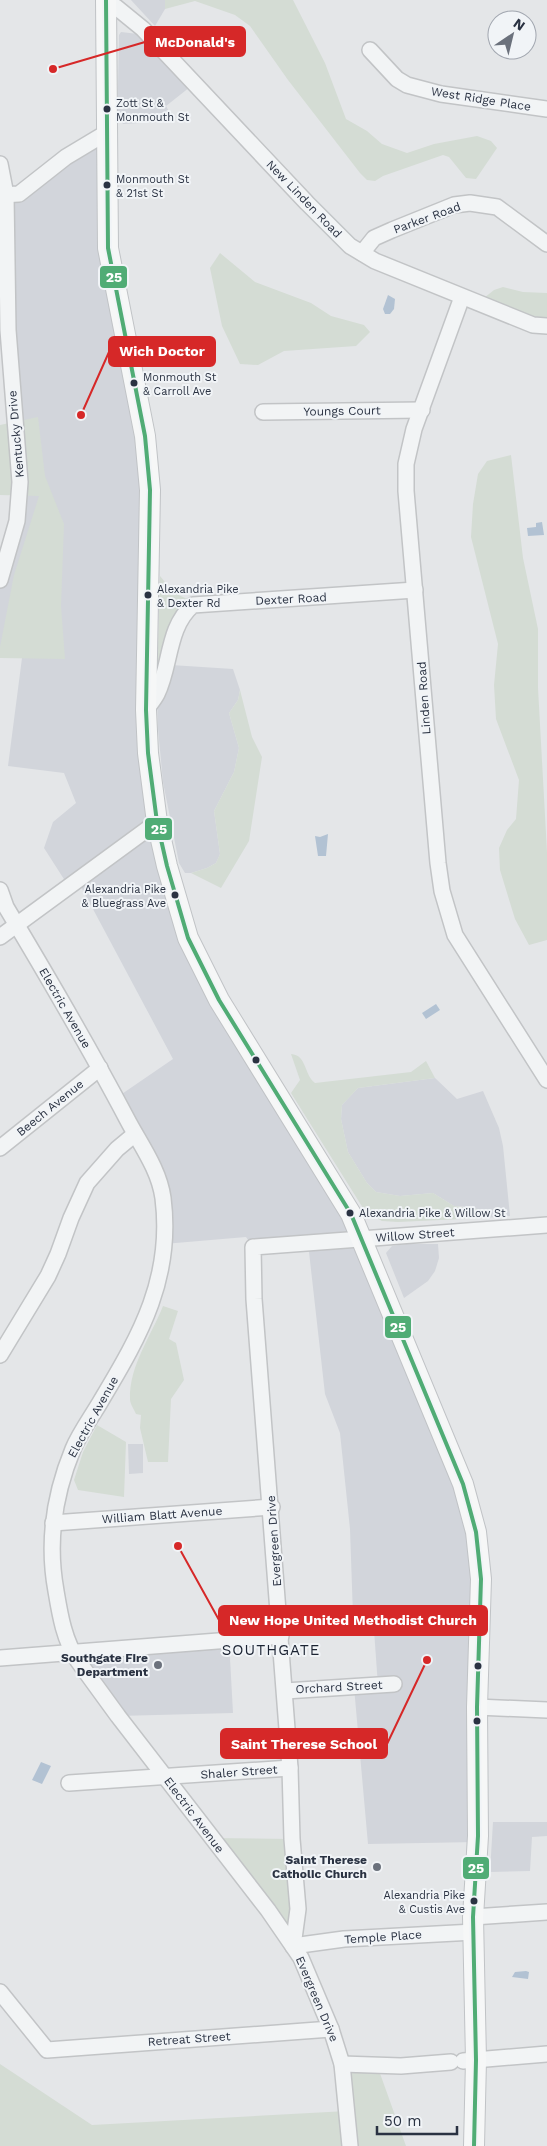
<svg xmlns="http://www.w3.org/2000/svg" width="547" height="2146" font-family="'Work Sans',sans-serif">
	<rect width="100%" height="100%" fill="#e4e6e8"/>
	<!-- built -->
	<g fill="#d2d5db">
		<path d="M131,0H165V9L155,26Z"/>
		<path d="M121,32L138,34L190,87L166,106L174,121L123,124L118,115V86L119,35Z"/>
		<path d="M106,133L108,248L139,414L146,710L188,938L327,1173L474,1520L477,1842L368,1844L354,1687L378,1686L373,1616H353L350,1529L340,1433L325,1394L308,1243L253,1247L246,1237L164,1244V1208L116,1098L173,1059L78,881L69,887L44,848L53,822L76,803L64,773L8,766L22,658H0V580L17,521L6,195Z"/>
		<path d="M171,665L233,669L240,690L238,700L229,713L239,748L234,772L214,811L220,854L216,863L207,868L191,873H185L179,863L163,782L158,729L157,697L164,698L167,693Z"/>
		<path d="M435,1078L457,1099L483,1091L499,1128L503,1146L510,1216L483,1218L481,1212L470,1207L454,1206L433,1193L400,1196L376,1192L367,1183L348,1152L341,1119L342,1105L358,1088Z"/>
		<path d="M406,1244H438L439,1258L435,1271L428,1281L404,1298L386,1253L392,1246Z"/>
		<path d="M128,1444H143V1473L129,1474Z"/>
		<path d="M229,1640L233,1713L118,1716L72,1653Z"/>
		<path d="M493,1822H547V1836L532,1837L530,1871L490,1872Z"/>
	</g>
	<!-- green -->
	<g fill="#d4dcd4">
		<path d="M165,0H293L325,63L346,119L367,131L382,144L407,153L434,144L477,136L491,141L497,148L476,179L466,178L449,157L443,155L383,176L375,181L367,180L360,173L288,80L250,26L235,15L195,1L165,9Z"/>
		<path d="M220,253L255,282L311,303L331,316L364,325L370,332L356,346L284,351L258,365L240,364L222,326L210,268Z"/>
		<path d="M503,287L523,292L547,293V320L518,313L484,298L494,290Z"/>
		<path d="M38,417L45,476L64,524L61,606L65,659L0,658V647L14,575L39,496L0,495V425Z"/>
		<path d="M511,455L523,558L538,629V688L547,852V940L529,945L515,919L500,870L499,848L507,830L516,819L519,780L496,719L494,685L498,644L471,537L473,504L478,474L487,461Z"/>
		<path d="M160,576L173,592L191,601L157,680Z"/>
		<path d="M240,690L252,737L262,757L249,841L221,888L191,873L207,868L216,863L220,854L214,811L234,772L239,748L229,713L238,700Z"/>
		<path d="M291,1054C307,1055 304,1075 315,1083L411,1072L426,1061L435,1078L358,1088L342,1105L341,1119L348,1152L367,1183L376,1192L400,1196L433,1193L454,1206L478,1209L483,1218L398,1222L382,1221L373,1216L363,1208L291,1093L300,1080Z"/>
		<path d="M163,1306L178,1311L169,1339L176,1343L184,1380L171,1399L168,1462H148L140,1428L141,1415L136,1414C134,1409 130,1404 130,1399C129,1366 151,1336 163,1306Z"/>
		<path d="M97,1425L126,1442L124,1497L78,1490L74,1480L83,1452Z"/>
		<path d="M212,1838L292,1839L293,1946Z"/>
		<path d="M0,2064L92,2125L347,2111L342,2064L377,2065L406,2146H0Z"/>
	</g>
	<!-- water -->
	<g fill="#b2c2d3">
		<path d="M388,295L395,299L394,309L390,314H385L383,309Z"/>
		<path d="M542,522L544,535L528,536L527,528L536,527V523Z"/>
		<path d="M328,834L326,856H318L315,836L320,837Z"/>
		<path d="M436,1004L440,1010L426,1019L422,1013Z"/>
		<path d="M41,1762L51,1766L42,1784L32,1780Z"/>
		<path d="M526,1971L529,1972L528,1979L512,1977L515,1972Z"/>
	</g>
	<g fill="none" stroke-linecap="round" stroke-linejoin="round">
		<!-- minor casing -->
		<g stroke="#c2c4c6" stroke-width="18">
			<g id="minor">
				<path d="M106,5L116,7L143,29L307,203L350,246L375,261L533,325L547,326"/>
				<path d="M370,50L397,79L407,85L441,94L547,109"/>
				<path d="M0,164L6,195L8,330L20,482L17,521L0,580"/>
				<path d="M0,195L19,194L66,157L106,133"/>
				<path d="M362,253L374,238L392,230L454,205L470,203L497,207L547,244"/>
				<path d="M462,297L414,429L406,464V491L438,863L442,891L455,935L547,1080"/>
				<path d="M263,412L422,410"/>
				<path d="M146,710C149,705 154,700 157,694C171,666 167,627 193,605L415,590"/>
				<path d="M0,890L6,907C48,977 89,1047 127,1119C140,1144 159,1169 163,1198C173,1277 141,1334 102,1399C93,1415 80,1432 73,1449C54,1495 47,1542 56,1591C60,1615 64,1640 78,1661L118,1716L268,1910L301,1958L331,2029L342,2064L350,2146"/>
				<path d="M0,937L157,822"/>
				<path d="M0,1148L100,1068"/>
				<path d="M0,1355L48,1276L58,1254L71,1218L87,1183L117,1149L135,1134"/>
				<path d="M53,1523L272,1507"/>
				<path d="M0,1658L281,1636"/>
				<path d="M285,1691L394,1684"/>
				<path d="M477,1707L547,1710"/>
				<path d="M69,1783L290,1768"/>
				<path d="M473,1917L547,1912"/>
				<path d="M293,1946L298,1909L292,1839L290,1768L254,1299L253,1247L547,1225"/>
				<path d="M293,1946L344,1939L474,1932"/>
				<path d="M0,1992L47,2050L331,2029"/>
				<path d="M463,2061L547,2054"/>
				<path d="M342,2064L401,2066L451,2062"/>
			</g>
		</g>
		<!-- major casing -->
		<g stroke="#c0c3c6" stroke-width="22">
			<path id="major" d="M106,0L108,248L145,436L150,490L146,710L148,753L157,822L167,866L188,938L219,1000L351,1214L463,1484L476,1532L481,1579L477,1707L478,1836L473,1917L476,2060L474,2146"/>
		</g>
		<!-- minor -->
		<use href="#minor" stroke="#f2f4f5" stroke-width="15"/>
		<!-- major -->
		<use href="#major" stroke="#f6f7f7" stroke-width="20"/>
		<!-- bus-1 casing -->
		<g stroke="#f1f4f7" stroke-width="8">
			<path id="bus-1" d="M106,0L108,248L145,436L150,490L146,710L148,753L157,822L167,866L188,938L219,1000L351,1214L463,1484L476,1532L481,1579L477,1707L478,1836L473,1917L476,2060L474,2146"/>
		</g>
		<!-- bus-1 -->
		<use href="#bus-1" stroke="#50ac75" stroke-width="4"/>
	</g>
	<!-- markers -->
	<g fill="#2a3242" stroke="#f1f4f7" stroke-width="2">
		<circle cx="107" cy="109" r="4.5"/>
		<circle cx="107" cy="185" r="4.5"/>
		<circle cx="134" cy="383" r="4.5"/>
		<circle cx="148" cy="595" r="4.5"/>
		<circle cx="175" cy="895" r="4.5"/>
		<circle cx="256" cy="1060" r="4.5"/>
		<circle cx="350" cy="1213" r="4.5"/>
		<circle cx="478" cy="1666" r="4.5"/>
		<circle cx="477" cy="1721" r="4.5"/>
		<circle cx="474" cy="1901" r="4.5"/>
	</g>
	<g fill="#6b717c" stroke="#f1f4f7" stroke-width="2">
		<circle cx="158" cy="1665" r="5"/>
		<circle cx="377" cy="1867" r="5"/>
	</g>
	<g text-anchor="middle" stroke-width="4" stroke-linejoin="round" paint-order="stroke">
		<!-- bus labels -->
		<g font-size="11" fill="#2a3242" stroke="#f1f4f7" text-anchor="start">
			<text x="116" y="107">Zott St &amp;<tspan x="116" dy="14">Monmouth St</tspan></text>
			<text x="116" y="183">Monmouth St<tspan x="116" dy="14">&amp; 21st St</tspan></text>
			<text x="143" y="381">Monmouth St<tspan x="143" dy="14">&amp; Carroll Ave</tspan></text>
			<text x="157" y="593">Alexandria Pike<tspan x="157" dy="14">&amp; Dexter Rd</tspan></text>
			<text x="166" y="893" text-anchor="end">Alexandria Pike<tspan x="166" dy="14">&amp; Bluegrass Ave</tspan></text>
			<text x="359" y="1217">Alexandria Pike &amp; Willow St</text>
			<text x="465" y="1899" text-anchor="end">Alexandria Pike<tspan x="465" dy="14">&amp; Custis Ave</tspan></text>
		</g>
		<!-- street labels -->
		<g font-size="12" fill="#2a3242" stroke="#f1f4f7">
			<text transform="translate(481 99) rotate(9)" y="4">West Ridge Place</text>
			<text transform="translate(304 199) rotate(46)" y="4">New Linden Road</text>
			<text transform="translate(427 218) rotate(-20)" y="4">Parker Road</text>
			<text transform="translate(342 411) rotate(-1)" y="4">Youngs Court</text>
			<text transform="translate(16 434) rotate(-95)" y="4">Kentucky Drive</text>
			<text transform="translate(291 599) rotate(-3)" y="4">Dexter Road</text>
			<text transform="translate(424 698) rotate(-94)" y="4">Linden Road</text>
			<text transform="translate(65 1008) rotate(60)" y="4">Electric Avenue</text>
			<text transform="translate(50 1108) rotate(-39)" y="4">Beech Avenue</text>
			<text transform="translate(415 1235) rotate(-4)" y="4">Willow Street</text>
			<text transform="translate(93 1417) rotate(-61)" y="4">Electric Avenue</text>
			<text transform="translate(162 1515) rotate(-4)" y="4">William Blatt Avenue</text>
			<text transform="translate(274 1541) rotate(-94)" y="4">Evergreen Drive</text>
			<text transform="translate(339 1687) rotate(-3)" y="4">Orchard Street</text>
			<text transform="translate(239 1772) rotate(-4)" y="4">Shaler Street</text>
			<text transform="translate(194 1815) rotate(53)" y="4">Electric Avenue</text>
			<text transform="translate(383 1937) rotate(-4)" y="4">Temple Place</text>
			<text transform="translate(317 1999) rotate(67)" y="4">Evergreen Drive</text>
			<text transform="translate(189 2039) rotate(-4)" y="4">Retreat Street</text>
		</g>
		<!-- poi labels -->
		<g font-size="12" font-weight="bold" fill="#2a3242" stroke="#f1f4f7" text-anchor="end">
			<text x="148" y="1662">Southgate Fire<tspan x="148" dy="14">Department</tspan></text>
			<text x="367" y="1864">Saint Therese<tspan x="367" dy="14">Catholic Church</tspan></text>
		</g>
		<!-- quarter labels -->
		<g font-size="15" letter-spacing="1" fill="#1c2433" stroke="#f1f4f7">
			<text x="271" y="1655">SOUTHGATE</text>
		</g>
	</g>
	<!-- callouts -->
	<path fill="none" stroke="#d62828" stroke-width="2" d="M53 69L145 42M81 415L109 352M178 1546L219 1620M427 1660L387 1744"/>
	<g fill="#d62828" stroke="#f1f4f7" stroke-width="2">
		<circle cx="53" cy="69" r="5"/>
		<circle cx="81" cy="415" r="5"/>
		<circle cx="178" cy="1546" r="5"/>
		<circle cx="427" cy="1660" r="5"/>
	</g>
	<g fill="#d62828" stroke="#d62828" stroke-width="2">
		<rect x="145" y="27" width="100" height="29" rx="5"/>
		<rect x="109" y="337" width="106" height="29" rx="5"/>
		<rect x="219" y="1606" width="268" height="29" rx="5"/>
		<rect x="221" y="1729" width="166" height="29" rx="5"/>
	</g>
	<g font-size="14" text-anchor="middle" font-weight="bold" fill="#fff">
		<text x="195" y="47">McDonald's</text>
		<text x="162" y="356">Wich Doctor</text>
		<text x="353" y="1625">New Hope United Methodist Church</text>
		<text x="304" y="1749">Saint Therese School</text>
	</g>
	<g stroke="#f1f4f7" stroke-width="2">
		<rect x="99" y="265" width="29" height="24" rx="5" fill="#50ac75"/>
		<rect x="144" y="817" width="29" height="24" rx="5" fill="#50ac75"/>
		<rect x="384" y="1315" width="28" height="24" rx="5" fill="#50ac75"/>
		<rect x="462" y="1856" width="28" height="24" rx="5" fill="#50ac75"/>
	</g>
	<g font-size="14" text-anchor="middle" font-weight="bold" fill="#fff">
		<text x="114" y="282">25</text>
		<text x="159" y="834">25</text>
		<text x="398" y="1332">25</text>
		<text x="476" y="1873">25</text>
	</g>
	<!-- north arrow -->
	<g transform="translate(512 35) rotate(35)"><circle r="24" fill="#f1f4f7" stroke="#a1a6af"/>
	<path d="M0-4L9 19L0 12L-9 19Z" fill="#6b717c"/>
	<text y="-8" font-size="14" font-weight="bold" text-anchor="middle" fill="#2a3242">N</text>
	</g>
	<!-- scale -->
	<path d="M377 2126v8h80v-8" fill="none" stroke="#2a3242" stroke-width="2.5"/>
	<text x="384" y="2126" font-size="15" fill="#2a3242" stroke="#f1f4f7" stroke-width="4" paint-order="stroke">50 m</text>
</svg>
